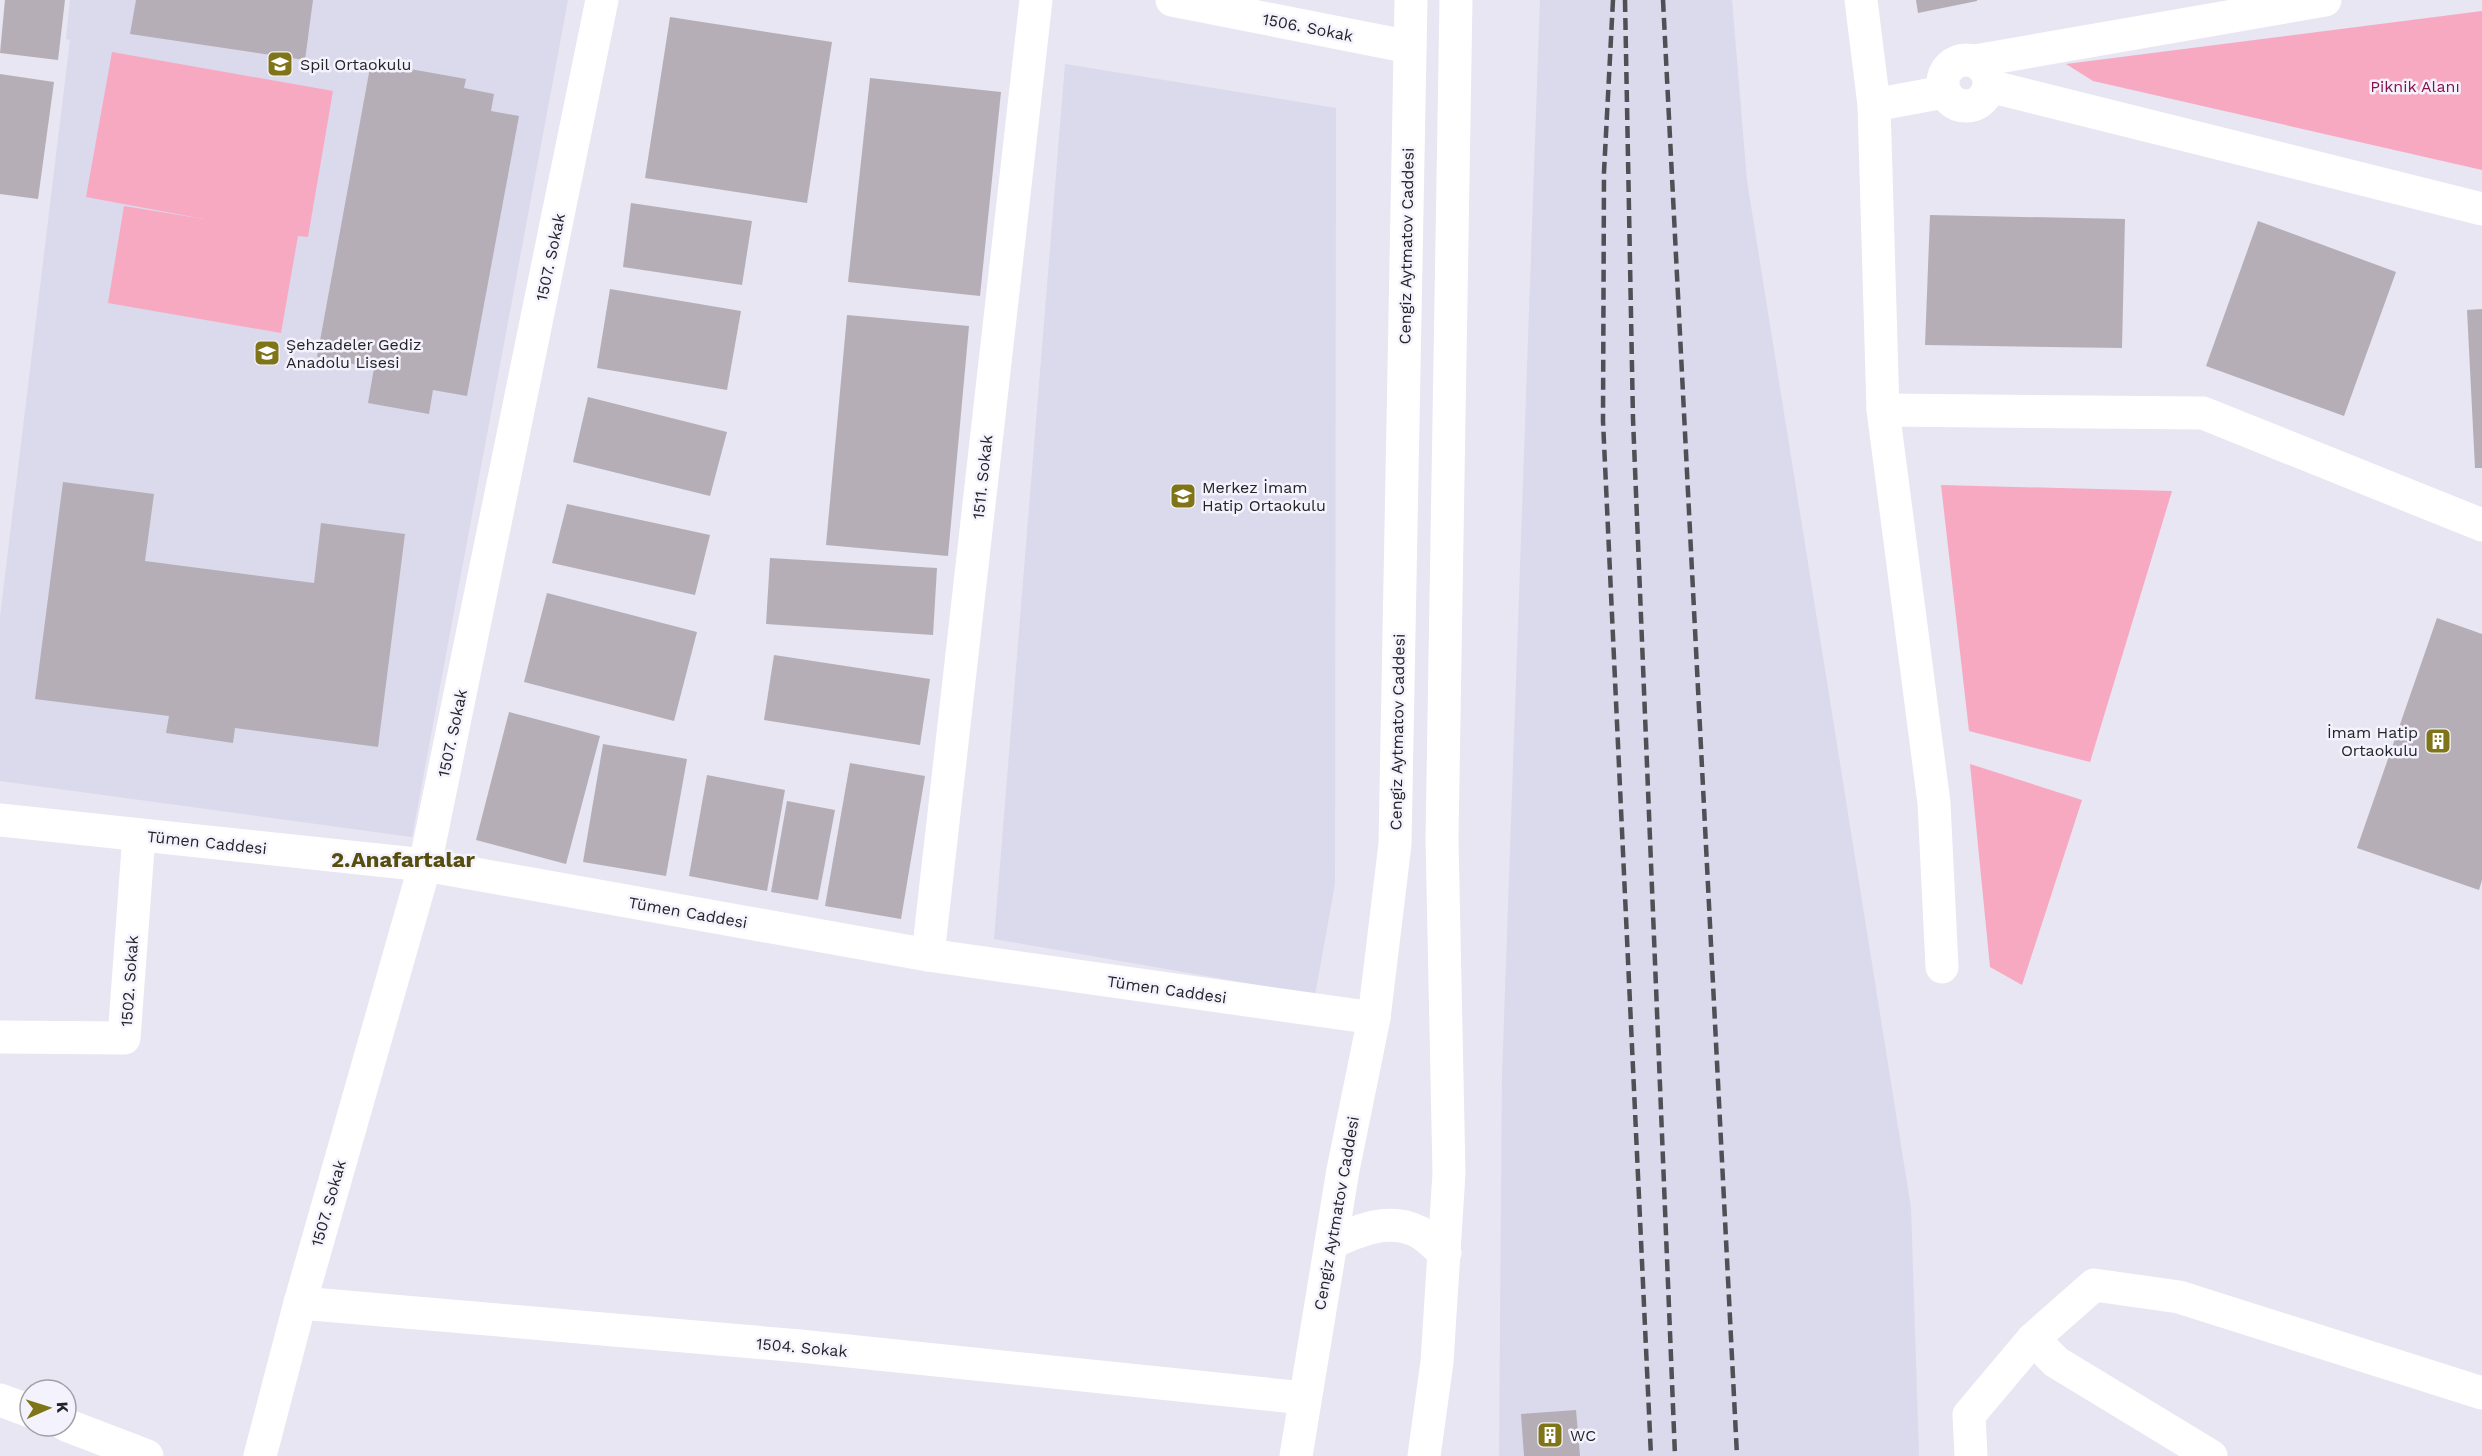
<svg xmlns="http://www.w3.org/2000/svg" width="2482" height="1456" font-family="'Work Sans',sans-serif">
	<rect width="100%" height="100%" fill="#e7e6f2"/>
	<!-- built -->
	<g fill="#dbd9ec">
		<path d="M70,0H568L412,837L0,781V617L70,40L66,39Z"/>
		<path d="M1540,0H1732L1747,181L1911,1208L1919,1456H1499L1502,1077Z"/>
		<path d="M1065,64L1336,108L1335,884L1315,995L994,939Z"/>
	</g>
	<!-- green -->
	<g fill="#f7a9c2">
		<path d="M2482,11V170L2093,81L2066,64Z"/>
		<path d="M112,52L333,91L308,237L298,236L281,333L108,303L124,206L204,219L86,197Z"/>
		<path d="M1941,485L2172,491L2090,762L1969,731Z"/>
		<path d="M1970,764L2082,800L2022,985L1990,967Z"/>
	</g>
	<!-- building -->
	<g fill="#b6aeb7">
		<path d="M5,0H65L58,60L0,53Z"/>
		<path d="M136,0H313L305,60L130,34Z"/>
		<path d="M1916,0H1977V1L1918,13Z"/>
		<path d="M670,17L832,42L807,203L645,178Z"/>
		<path d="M371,62L466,79L464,88L494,94L491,111L519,116L467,396L433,390L429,414L368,403L374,368L317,357Z"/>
		<path d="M0,74L54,82L38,199L0,194Z"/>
		<path d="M870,78L1001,92L980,296L848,282Z"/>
		<path d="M631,203L752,221L742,285L623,267Z"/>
		<path d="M1930,215L2125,219L2122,348L1925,345Z"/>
		<path d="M2258,221L2396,272L2344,416L2206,366Z"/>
		<path d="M610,289L741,311L727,390L597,368Z"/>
		<path d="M2482,309V468H2475L2467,310Z"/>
		<path d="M847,315L969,326L948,556L826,545Z"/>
		<path d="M588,397L727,432L710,496L573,462Z"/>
		<path d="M63,482L154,494L145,561L314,583L321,523L405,534L378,747L235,728L233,743L166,733L169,716L35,699Z"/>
		<path d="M567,504L710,535L695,595L552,563Z"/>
		<path d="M770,558L937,568L933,635L766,624Z"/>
		<path d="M547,593L697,632L674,721L524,682Z"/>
		<path d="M2437,618L2482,634V880L2479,890L2357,848Z"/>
		<path d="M774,655L930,679L920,745L764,720Z"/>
		<path d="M509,712L600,736L566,864L476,840Z"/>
		<path d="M603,744L687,759L666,876L583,862Z"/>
		<path d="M850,763L925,776L901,919L825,906Z"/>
		<path d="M707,775L785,790L767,891L689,876Z"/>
		<path d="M787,801L835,810L818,900L771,892Z"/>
		<path d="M1576,1410L1580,1456H1524L1521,1414Z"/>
	</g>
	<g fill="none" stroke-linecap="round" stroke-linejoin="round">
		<!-- minor -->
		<g stroke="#fff" stroke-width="33">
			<path d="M1172,0L1410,47"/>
			<path d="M1861,0L1874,105L1883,410L1934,803L1942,967"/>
			<circle cx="1966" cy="83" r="23"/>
			<path d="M1975,61L2325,0"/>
			<path d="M1989,86L2482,209"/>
			<path d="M1874,105L1944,92"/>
			<path d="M1883,410L2203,413L2482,525"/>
			<path d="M0,820L425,865L928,955L1374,1018"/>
			<path d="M928,955L1036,0"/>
			<path d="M0,1037L124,1038L139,835"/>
			<path d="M300,1303L800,1346L1304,1398"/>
			<path d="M2033,1339L2056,1362L2211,1456"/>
			<path d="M0,1400L30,1411"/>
			<path d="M66,1425L147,1456"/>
			<path d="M260,1456L300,1303L425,865L602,0"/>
			<path d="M1971,1456L1969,1415L2033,1339L2094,1285L2179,1297L2482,1393"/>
		</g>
		<!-- major -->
		<g stroke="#fff" stroke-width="33">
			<path d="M1331,1243C1359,1230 1389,1217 1419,1232C1428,1237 1437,1247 1445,1253"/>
			<path d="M1296,1456L1343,1170L1374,1018L1395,844L1411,0"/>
			<path d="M1424,1456L1437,1362L1449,1173L1442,838L1456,0"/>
		</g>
		<!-- rail -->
		<g stroke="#4f4f55" stroke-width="4.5" stroke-dasharray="12 6" stroke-linecap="butt">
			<path d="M1613,0L1604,172L1603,421L1651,1456"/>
			<path d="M1625,0L1633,419L1675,1456"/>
			<path d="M1663,0L1737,1456"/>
		</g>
	</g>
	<!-- icons -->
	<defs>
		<g id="school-square" transform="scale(1.35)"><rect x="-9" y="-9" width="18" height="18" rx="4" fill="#7f7417" stroke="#f4f3fd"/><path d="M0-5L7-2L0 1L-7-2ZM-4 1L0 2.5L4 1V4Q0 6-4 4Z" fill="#fff"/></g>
		<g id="building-square" transform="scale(1.35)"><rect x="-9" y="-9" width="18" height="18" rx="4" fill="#7f7417" stroke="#f4f3fd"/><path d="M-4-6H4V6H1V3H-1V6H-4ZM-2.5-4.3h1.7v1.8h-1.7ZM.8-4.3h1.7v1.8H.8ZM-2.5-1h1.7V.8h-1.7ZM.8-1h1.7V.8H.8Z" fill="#fff"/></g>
	</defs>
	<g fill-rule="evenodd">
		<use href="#school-square" x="280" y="64"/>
		<use href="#school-square" x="267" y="353"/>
		<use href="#school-square" x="1183" y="496"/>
		<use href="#building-square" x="2438" y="741"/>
		<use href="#building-square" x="1550" y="1435"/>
	</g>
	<g text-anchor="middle" stroke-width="5" stroke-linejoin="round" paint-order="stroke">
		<!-- street labels -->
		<g font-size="16" fill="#242428" stroke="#f4f3fd">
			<text transform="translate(1308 27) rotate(11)" y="6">1506. Sokak</text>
			<text transform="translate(1406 246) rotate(-89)" y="6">Cengiz Aytmatov Caddesi</text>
			<text transform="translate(550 257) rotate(-78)" y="6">1507. Sokak</text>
			<text transform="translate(982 477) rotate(-84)" y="6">1511. Sokak</text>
			<text transform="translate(1397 732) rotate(-89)" y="6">Cengiz Aytmatov Caddesi</text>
			<text transform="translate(452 733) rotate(-78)" y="6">1507. Sokak</text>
			<text transform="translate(207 842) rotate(6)" y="6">Tümen Caddesi</text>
			<text transform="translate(688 912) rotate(10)" y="6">Tümen Caddesi</text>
			<text transform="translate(129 981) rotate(-86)" y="6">1502. Sokak</text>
			<text transform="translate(1167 989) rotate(8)" y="6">Tümen Caddesi</text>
			<text transform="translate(328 1203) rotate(-74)" y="6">1507. Sokak</text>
			<text transform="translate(1336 1213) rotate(-80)" y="6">Cengiz Aytmatov Caddesi</text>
			<text transform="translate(802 1347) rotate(5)" y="6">1504. Sokak</text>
		</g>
		<!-- poi labels -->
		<g font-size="16" fill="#242428" stroke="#f4f3fd" text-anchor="start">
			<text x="300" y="70">Spil Ortaokulu</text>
			<text x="286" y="350">Şehzadeler Gediz<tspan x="286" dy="18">Anadolu Lisesi</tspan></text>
			<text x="1202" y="493">Merkez İmam<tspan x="1202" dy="18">Hatip Ortaokulu</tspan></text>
			<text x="2418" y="738" text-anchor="end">İmam Hatip<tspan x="2418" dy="18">Ortaokulu</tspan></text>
			<text x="1570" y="1441">WC</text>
		</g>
		<!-- park labels -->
		<g font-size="16" fill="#88114a" stroke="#f4f3fd">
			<text x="2415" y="92">Piknik Alanı</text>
		</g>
		<!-- district labels -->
		<g font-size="22" font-weight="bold" fill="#554e0f" stroke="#f4f3fd">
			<text x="403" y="867">2.Anafartalar</text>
		</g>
	</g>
	<!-- north arrow -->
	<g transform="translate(48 1408) rotate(87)"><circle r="28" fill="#f4f3fd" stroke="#a1a0a8" stroke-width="1.5"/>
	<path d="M0-4.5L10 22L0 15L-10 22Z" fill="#7f7417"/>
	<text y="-9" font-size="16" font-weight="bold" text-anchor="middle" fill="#242428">K</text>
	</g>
</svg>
